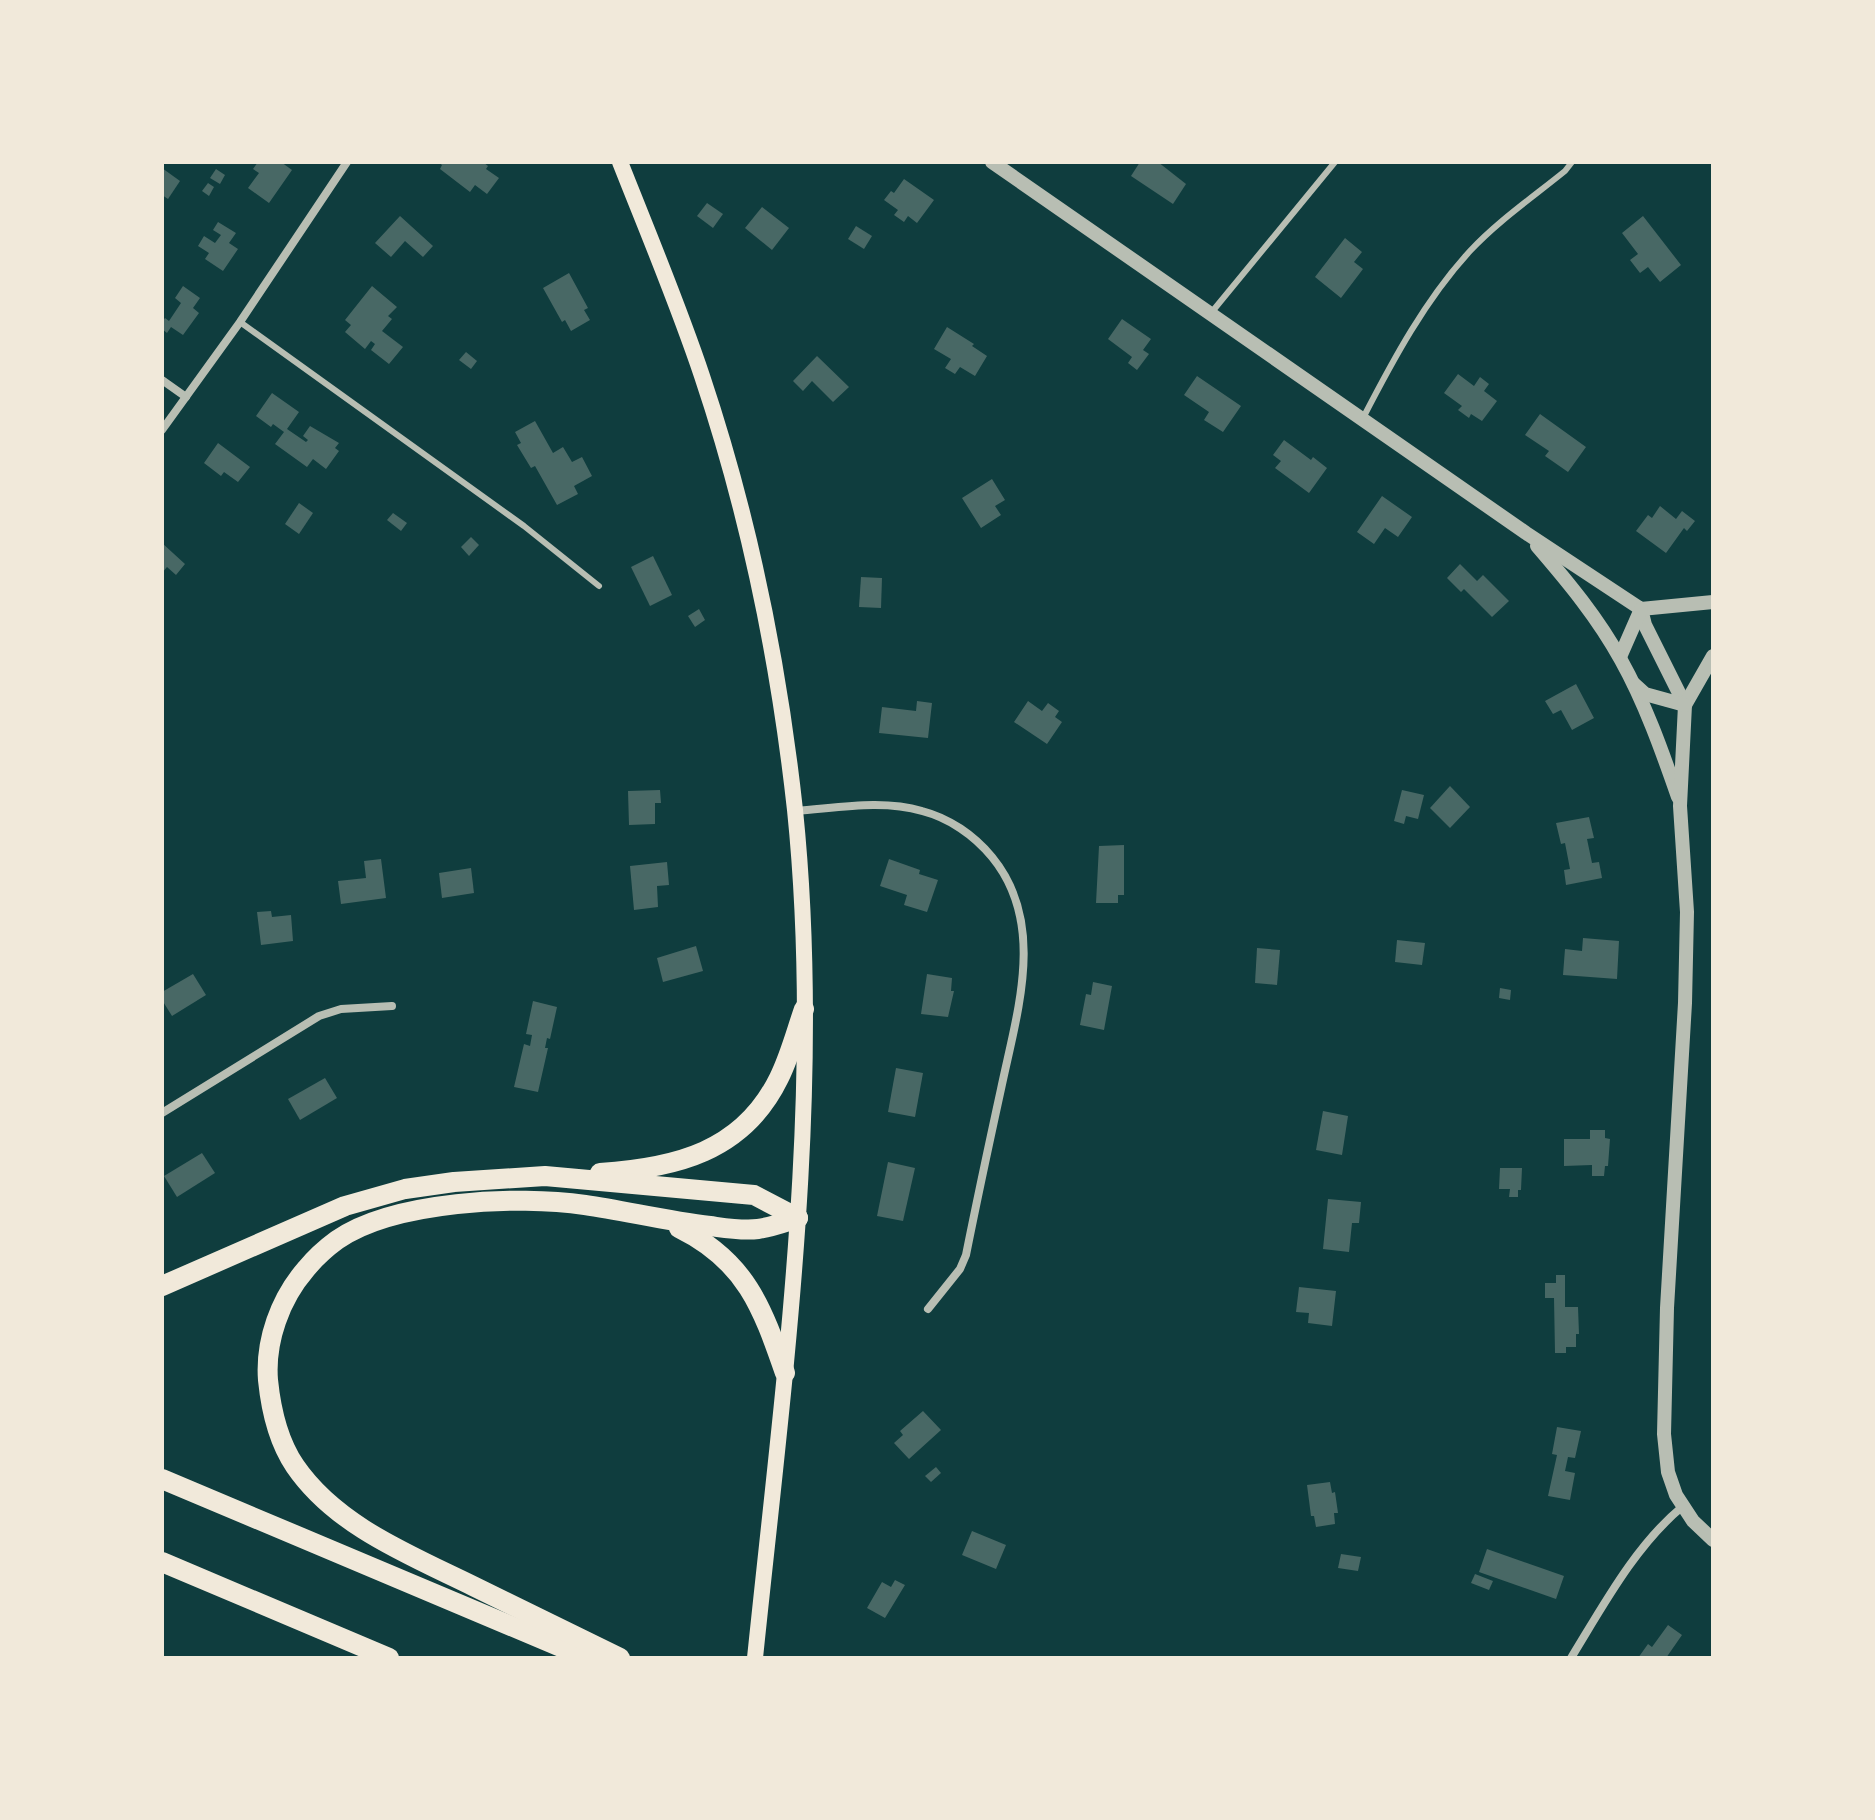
<svg xmlns="http://www.w3.org/2000/svg" width="1875" height="1820" font-family="Montserrat,sans-serif">
	<rect width="100%" height="100%" fill="#0f3d3e"/>
	<!-- building -->
	<g fill="#486865">
		<path d="M258,162H281L292,170L269,203L248,188L259,173L253,169Z"/>
		<path d="M438,162H483L488,166L486,169L499,178L487,194L475,185L470,192L440,169L442,165Z"/>
		<path d="M1140,162H1158L1186,184L1173,204L1131,176Z"/>
		<path d="M162,168L180,181L168,199L162,195Z"/>
		<path d="M216,169L225,175L220,184L210,178Z"/>
		<path d="M904,179L934,200L917,223L908,216L904,222L894,215L898,210L884,200L891,191L894,193Z"/>
		<path d="M208,183L214,187L209,196L202,191Z"/>
		<path d="M707,203L723,214L713,228L697,216Z"/>
		<path d="M762,207L789,228L772,250L745,228Z"/>
		<path d="M400,216L433,246L423,257L405,241L391,257L375,243Z"/>
		<path d="M1643,216L1681,265L1660,282L1648,267L1640,273L1630,260L1638,254L1622,233Z"/>
		<path d="M218,222L236,233L229,243L238,249L223,271L205,259L209,253L198,246L204,236L215,243L221,235L213,230Z"/>
		<path d="M856,226L872,236L864,249L848,239Z"/>
		<path d="M1345,238L1362,252L1354,262L1363,269L1341,298L1315,277Z"/>
		<path d="M569,273L588,308L584,310L590,320L571,331L565,320L562,322L543,288Z"/>
		<path d="M183,286L200,298L193,308L199,313L183,335L171,327L167,333L162,329V322L165,318L169,321L181,303L175,298Z"/>
		<path d="M372,286L397,307L388,316L392,319L382,331L403,347L389,364L371,350L375,344L371,341L365,349L345,332L351,325L345,320Z"/>
		<path d="M1122,319L1151,339L1143,350L1149,354L1137,370L1128,363L1132,357L1108,339Z"/>
		<path d="M947,327L974,344L972,346L987,356L975,376L960,367L955,374L945,368L951,359L934,349Z"/>
		<path d="M466,352L477,361L471,369L459,360Z"/>
		<path d="M817,356L849,387L833,402L812,381L803,391L793,381Z"/>
		<path d="M1458,374L1474,386L1480,377L1489,384L1484,391L1497,401L1482,421L1471,414L1469,418L1458,410L1462,406L1444,393Z"/>
		<path d="M1197,376L1241,406L1223,432L1204,420L1209,412L1184,395Z"/>
		<path d="M272,393L299,412L287,429L306,442L308,440L303,436L310,426L339,443L335,448L339,451L326,469L313,459L307,467L275,444L284,432L273,424L271,427L256,416Z"/>
		<path d="M1540,414L1586,447L1568,472L1545,456L1549,451L1525,435Z"/>
		<path d="M535,421L553,453L563,447L572,462L582,457L592,476L574,486L578,494L557,505L535,466L531,468L517,445L521,443L515,432Z"/>
		<path d="M1284,440L1311,460L1313,457L1327,468L1309,493L1275,468L1281,461L1273,455Z"/>
		<path d="M218,443L250,467L238,482L224,472L221,476L204,463Z"/>
		<path d="M992,479L1005,500L995,506L1001,515L981,528L962,498Z"/>
		<path d="M1382,496L1412,517L1398,537L1385,528L1374,544L1357,532Z"/>
		<path d="M299,503L313,513L299,534L285,524Z"/>
		<path d="M1660,506L1676,519L1682,511L1695,521L1687,531L1684,528L1666,553L1636,531L1648,515L1652,518Z"/>
		<path d="M393,513L407,523L401,531L387,520Z"/>
		<path d="M471,537L479,545L469,556L461,547Z"/>
		<path d="M162,543L185,564L176,575L167,567L162,573Z"/>
		<path d="M653,556L672,595L650,606L631,567Z"/>
		<path d="M1460,564L1477,581L1483,575L1509,601L1492,617L1464,589L1461,592L1447,578Z"/>
		<path d="M861,577L882,578L881,608L859,607Z"/>
		<path d="M699,609L705,620L695,627L688,616Z"/>
		<path d="M1576,684L1594,718L1572,730L1561,710L1553,714L1545,701Z"/>
		<path d="M917,701L932,703L928,738L879,733L882,707L916,711Z"/>
		<path d="M1028,701L1042,711L1048,703L1059,711L1055,717L1062,722L1047,744L1014,722Z"/>
		<path d="M1450,786L1470,807L1450,828L1430,808Z"/>
		<path d="M660,790L661,803H655V824L629,825L628,791Z"/>
		<path d="M1402,790L1424,795L1418,819L1406,816L1404,824L1394,821Z"/>
		<path d="M1589,817L1594,838L1587,839L1592,863L1599,862L1602,878L1566,885L1564,870L1570,869L1565,843L1561,844L1556,823Z"/>
		<path d="M1124,845V895H1118V903H1096L1099,846Z"/>
		<path d="M381,859L386,898L341,904L338,881L366,878L364,861Z"/>
		<path d="M889,859L920,870L919,874L938,880L927,912L904,905L907,895L880,886Z"/>
		<path d="M667,862L669,885L657,886L658,907L634,910L630,866Z"/>
		<path d="M471,868L474,893L442,898L439,873Z"/>
		<path d="M271,911L272,917L291,915L293,941L261,945L257,912Z"/>
		<path d="M1583,938L1619,941L1617,979L1563,975L1565,949L1582,951Z"/>
		<path d="M1397,940L1425,943L1422,965L1395,962Z"/>
		<path d="M696,946L703,971L663,982L657,958Z"/>
		<path d="M1257,948L1280,950L1277,985L1255,983Z"/>
		<path d="M193,974L206,995L172,1016L162,1000V992Z"/>
		<path d="M927,974L952,978L951,991H954L948,1017L921,1014Z"/>
		<path d="M1093,982L1112,986L1104,1030L1080,1025L1086,994L1091,995Z"/>
		<path d="M1500,988L1511,990L1510,1000L1499,998Z"/>
		<path d="M533,1001L557,1007L550,1039L547,1038L545,1048H548L538,1092L514,1087L524,1044L530,1046L532,1035L526,1034Z"/>
		<path d="M896,1068L923,1073L915,1117L888,1112Z"/>
		<path d="M325,1078L337,1098L300,1120L288,1099Z"/>
		<path d="M1323,1111L1348,1116L1342,1155L1316,1150Z"/>
		<path d="M1590,1130H1605V1138L1610,1139L1608,1166H1605L1604,1176H1592V1165L1564,1166V1139H1590Z"/>
		<path d="M202,1153L215,1173L177,1197L164,1176Z"/>
		<path d="M888,1162L915,1168L903,1221L877,1216Z"/>
		<path d="M1500,1168H1522L1521,1190H1518V1197H1509L1510,1189H1499Z"/>
		<path d="M1328,1199L1361,1202L1359,1223H1352L1349,1252L1323,1249Z"/>
		<path d="M1556,1275H1565V1307H1578L1579,1334H1576V1347H1566V1353H1555L1554,1298H1545V1283H1556Z"/>
		<path d="M1299,1287L1336,1291L1332,1326L1308,1323L1309,1313L1296,1312Z"/>
		<path d="M923,1411L941,1430L909,1459L894,1443L903,1435L900,1431Z"/>
		<path d="M1557,1427L1581,1431L1575,1458L1568,1457L1565,1471L1575,1473L1570,1500L1548,1496L1557,1455L1552,1454Z"/>
		<path d="M936,1467L941,1473L931,1482L925,1476Z"/>
		<path d="M1330,1482L1332,1493L1335,1492L1338,1513H1334L1335,1524L1316,1527L1314,1516H1311L1307,1485Z"/>
		<path d="M972,1531L1006,1545L996,1569L962,1555Z"/>
		<path d="M1487,1549L1564,1576L1556,1599L1479,1572Z"/>
		<path d="M1341,1554L1361,1557L1358,1571L1338,1568Z"/>
		<path d="M1475,1574L1493,1581L1489,1590L1471,1583Z"/>
		<path d="M895,1580L905,1585L885,1618L867,1608L882,1582L891,1587Z"/>
		<path d="M1668,1625L1682,1635L1666,1658H1638L1648,1644L1652,1647Z"/>
	</g>
	<g fill="none" stroke-linecap="round" stroke-linejoin="round">
		<!-- service -->
		<g stroke="#b8beb3" stroke-width="6">
			<path d="M1211,313L1335,162"/>
			<path d="M240,322L524,526L599,586"/>
			<path d="M1363,418C1393,360 1425,300 1470,251C1498,221 1533,197 1565,171L1572,162"/>
		</g>
		<!-- minor -->
		<g stroke="#b8beb3" stroke-width="8">
			<path d="M162,380L186,397"/>
			<path d="M162,430L240,322L347,162"/>
			<path d="M796,811C837,808 882,799 922,811C949,818 974,835 992,857C1047,924 1017,1012 1001,1089C989,1144 977,1200 966,1255L960,1269L928,1309"/>
			<path d="M162,1113L319,1016L341,1009L392,1006"/>
			<path d="M1571,1658C1603,1606 1635,1546 1682,1507"/>
		</g>
		<!-- tertiary -->
		<g stroke="#b8beb3" stroke-width="14">
			<path d="M992,162L1526,533L1641,609L1713,602"/>
			<path d="M1537,546C1568,582 1598,618 1621,660C1645,703 1662,751 1678,797"/>
			<path d="M1641,609L1645,625L1685,705"/>
			<path d="M1713,656L1685,705L1680,806L1687,912L1685,1003L1667,1308L1664,1434L1668,1472L1676,1495L1693,1521L1713,1540"/>
			<path d="M1620,657L1641,609"/>
			<path d="M1634,684L1645,694L1685,705"/>
		</g>
		<!-- secondary -->
		<path stroke="#f1e9da" stroke-width="16" d="M620,162C648,233 678,304 702,376C749,516 779,664 795,810C824,1093 784,1377 755,1658"/>
		<!-- motorway -->
		<g stroke="#f1e9da" stroke-width="20">
			<path d="M600,1173C675,1168 743,1152 779,1078C790,1056 796,1032 804,1009"/>
			<path d="M679,1228C746,1261 762,1307 785,1373"/>
			<path d="M162,1286L345,1206L405,1189L454,1182L545,1176L754,1195L798,1218"/>
			<path d="M162,1479L587,1658"/>
			<path d="M162,1562L389,1658"/>
			<path d="M620,1658C571,1634 522,1610 473,1586C410,1555 336,1526 295,1466C278,1441 271,1410 268,1380C265,1341 280,1299 306,1269C315,1258 326,1248 337,1240C393,1201 518,1195 585,1205C626,1211 667,1221 710,1226C725,1228 742,1231 758,1229C772,1227 785,1222 798,1218"/>
		</g>
	</g>
	<!-- border -->
	<rect width="1875" height="1820" fill="none" stroke="#f1e9da" stroke-width="328"/>
</svg>
